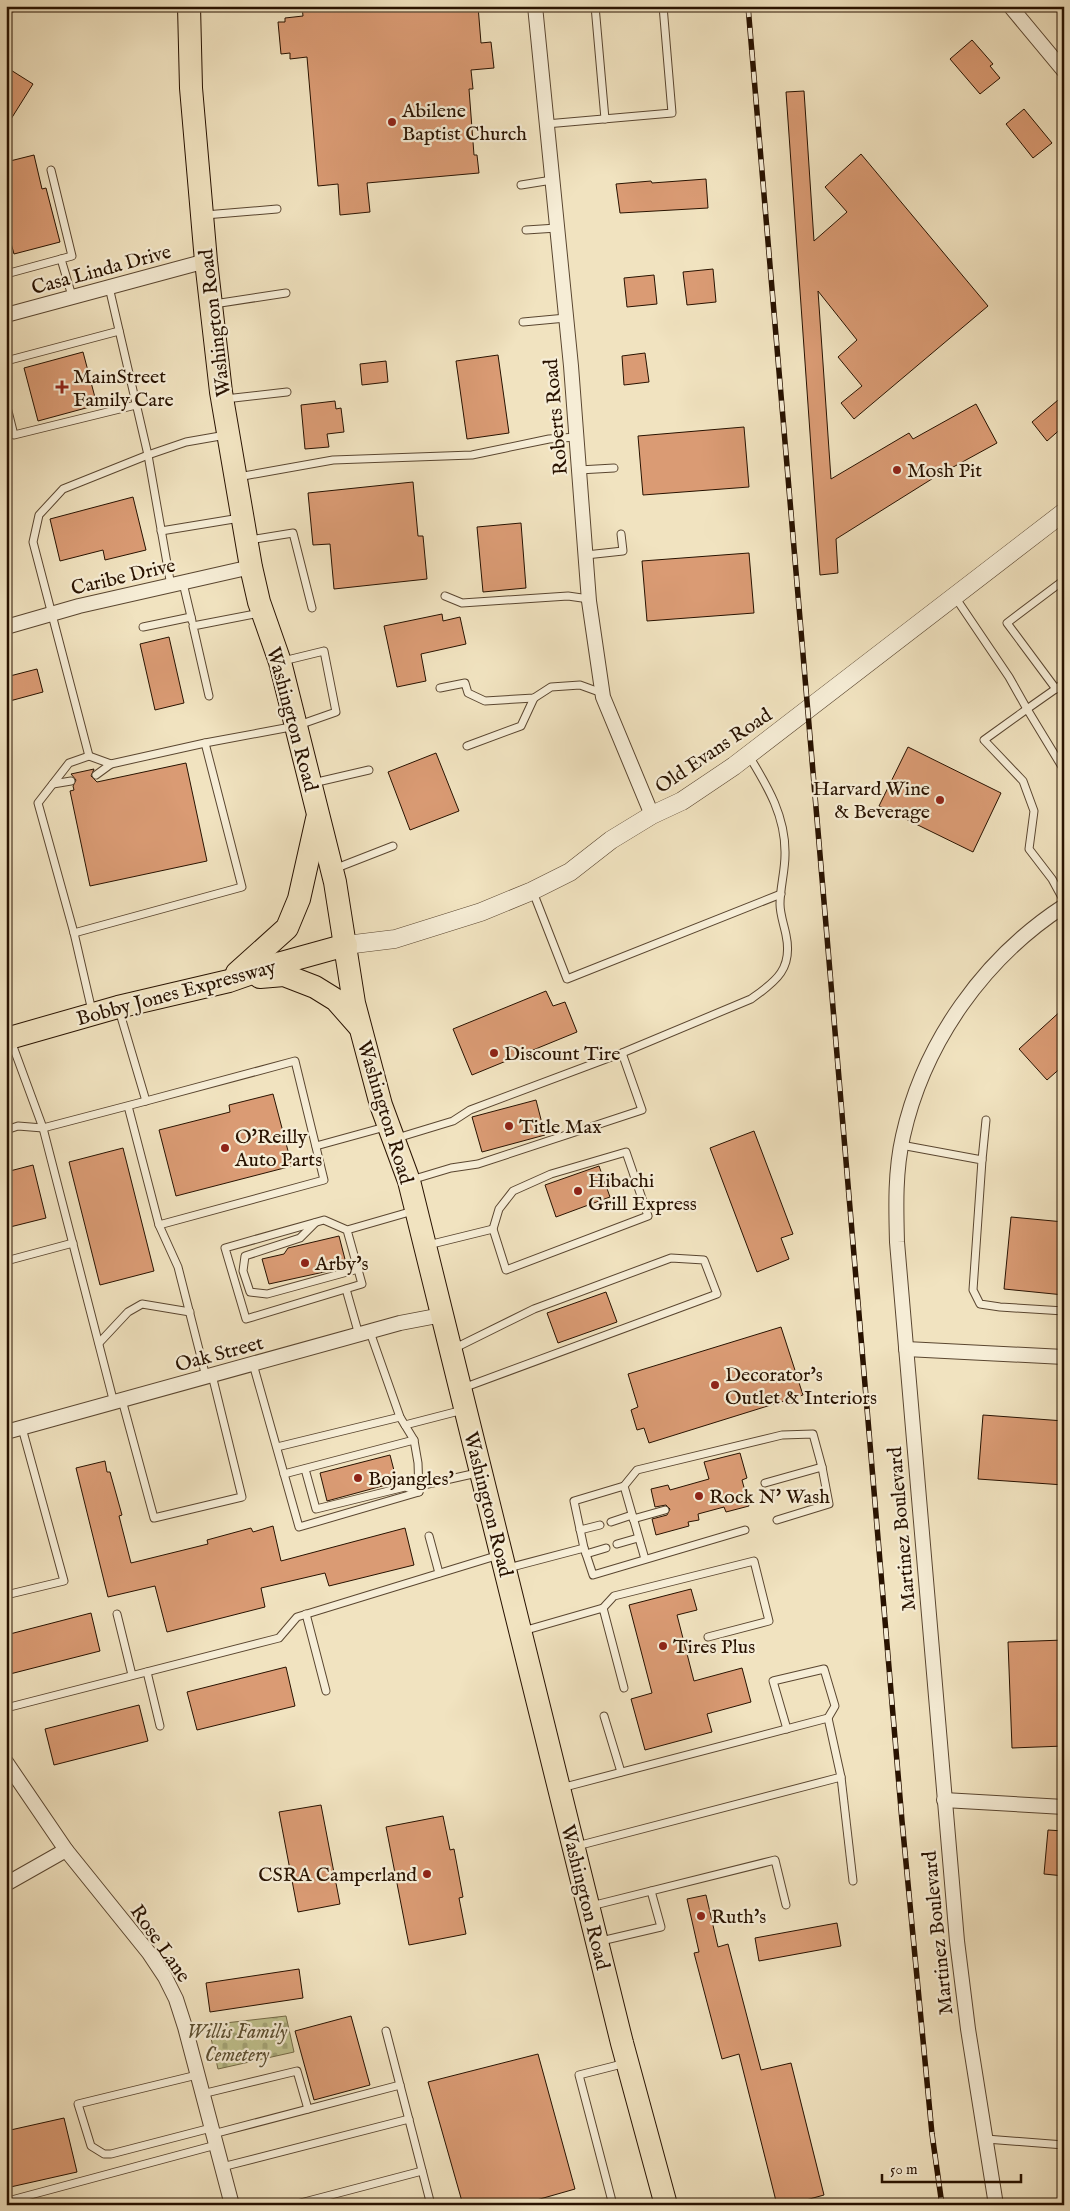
<svg xmlns="http://www.w3.org/2000/svg" width="1070" height="2211" font-family="'IM FELL English',serif">
	<defs>
		<pattern id="cemetery-stones" width="16" height="16" patternUnits="userSpaceOnUse" patternTransform="scale(1.25)"><rect width="16" height="16" fill="#c0c28e"/><path d="M2 7V4a2 2 0 0 1 4 0v3zM10 15v-3a2 2 0 0 1 4 0v3z" fill="#a5a679"/></pattern>
	</defs>
	<rect width="100%" height="100%" fill="#f1e3c0"/>
	<filter id="stains"><feTurbulence type="fractalNoise" baseFrequency=".004" numOctaves="4"/><feColorMatrix values="0 0 0 0 .2 0 0 0 0 .09 0 0 0 0 .02 0 0 0 .5 -.17"/></filter>
	<radialGradient id="worn" r=".72"><stop offset=".6" stop-color="#630" stop-opacity="0"/><stop offset="1" stop-color="#630" stop-opacity=".3"/></radialGradient>
	<!-- cemetery -->
	<path fill="url(#cemetery-stones)" stroke="#746a47" d="M286,2016L294,2052L218,2069L208,2025Z"/>
	<!-- building -->
	<g fill="#da9b74" stroke="#281200">
		<path d="M302,6H478L481,43L491,42L494,68L471,70L473,89H469L474,155H477L479,173L367,183L370,212L340,215L338,184L318,186L307,57L290,59V53L281,54L278,22H285V18L303,16Z"/>
		<path d="M972,40L993,64L990,66L1000,78L980,94L950,59Z"/>
		<path d="M6,67L33,84L6,127Z"/>
		<path d="M804,91L814,241L847,212L825,187L861,154L988,306L854,419L841,403L862,386L838,357L857,340L818,291L831,479L909,433L913,439L976,404L997,443L935,477L836,539L838,573L820,575L786,92Z"/>
		<path d="M1024,109L1052,143L1033,158L1006,124Z"/>
		<path d="M34,155L42,189L46,188L60,242L14,254L6,225V162Z"/>
		<path d="M706,179L708,208L620,213L616,184L651,181L652,183Z"/>
		<path d="M713,269L716,302L687,305L683,272Z"/>
		<path d="M654,275L657,304L627,307L624,278Z"/>
		<path d="M83,352L97,405L38,421L24,368Z"/>
		<path d="M645,353L649,382L624,385L622,356Z"/>
		<path d="M498,355L509,433L467,439L456,361Z"/>
		<path d="M386,361L388,382L362,385L360,364Z"/>
		<path d="M1064,395V426L1047,441L1032,422Z"/>
		<path d="M335,401L336,409L341,408L344,432L327,434L329,447L305,449L301,405Z"/>
		<path d="M744,427L749,487L643,495L638,436Z"/>
		<path d="M413,482L418,536H423L427,579L334,589L330,544L313,545L308,493Z"/>
		<path d="M133,497L146,550L105,560L103,550L60,561L50,519Z"/>
		<path d="M521,523L526,588L483,592L477,527Z"/>
		<path d="M749,553L754,613L647,621L642,561Z"/>
		<path d="M442,614L443,621L460,617L466,644L421,654L426,681L397,687L384,626Z"/>
		<path d="M169,637L184,703L155,710L140,644Z"/>
		<path d="M37,669L43,692L6,702V677Z"/>
		<path d="M908,747L1001,793L973,852L879,806Z"/>
		<path d="M436,753L459,811L410,830L388,772Z"/>
		<path d="M186,763L207,861L90,886L70,791L74,790L73,786L76,780L71,774L94,769L91,776L97,782Z"/>
		<path d="M546,991L553,1006L565,1002L577,1032L472,1075L453,1029Z"/>
		<path d="M1064,1008V1065L1047,1080L1019,1049Z"/>
		<path d="M273,1094L292,1166L176,1196L159,1130L230,1112L229,1105Z"/>
		<path d="M536,1100L545,1135L482,1152L472,1117Z"/>
		<path d="M754,1131L793,1234L781,1238L789,1259L757,1272L710,1148Z"/>
		<path d="M123,1148L154,1271L100,1285L69,1162Z"/>
		<path d="M33,1165L46,1218L6,1228V1172Z"/>
		<path d="M599,1166L610,1197L556,1217L545,1185Z"/>
		<path d="M1011,1217L1064,1222V1295L1004,1289Z"/>
		<path d="M339,1236L347,1267L269,1284L262,1259L284,1254L288,1248Z"/>
		<path d="M606,1292L617,1322L558,1343L547,1313Z"/>
		<path d="M781,1327L803,1395L649,1443L644,1428L637,1430L631,1410L638,1407L628,1374Z"/>
		<path d="M983,1415L1064,1421V1485L978,1479Z"/>
		<path d="M740,1453L747,1478L742,1480L749,1506L726,1512L724,1507L698,1514L699,1520L688,1522L689,1526L656,1535L652,1519L667,1515L670,1509L666,1505L655,1507L651,1489L668,1485L670,1490L709,1479L704,1462Z"/>
		<path d="M390,1455L397,1482L327,1501L320,1473Z"/>
		<path d="M105,1461L107,1472H110L122,1515L119,1516L131,1563L208,1544L207,1540L251,1528L253,1532L273,1526L281,1561L405,1528L414,1565L329,1586L325,1573L261,1588L265,1607L167,1632L155,1586L108,1597L76,1468Z"/>
		<path d="M691,1589L697,1610L677,1615L694,1681L742,1668L751,1702L707,1714L712,1732L645,1750L631,1699L652,1693L629,1605Z"/>
		<path d="M91,1613L100,1651L6,1675V1635Z"/>
		<path d="M1064,1640V1746L1012,1748L1008,1642Z"/>
		<path d="M286,1667L295,1706L197,1730L187,1692Z"/>
		<path d="M139,1705L148,1741L54,1765L45,1729Z"/>
		<path d="M321,1805L340,1904L298,1912L279,1812Z"/>
		<path d="M443,1816L450,1850L454,1849L463,1897L459,1898L466,1934L409,1945L386,1827Z"/>
		<path d="M1048,1830L1064,1831V1876L1044,1874Z"/>
		<path d="M706,1895L718,1947L728,1944L761,2070L791,2063L824,2195L788,2205H777L739,2054L722,2059L694,1953L699,1952L687,1899Z"/>
		<path d="M837,1923L841,1946L759,1961L755,1938Z"/>
		<path d="M299,1969L303,1998L210,2012L206,1983Z"/>
		<path d="M351,2016L370,2085L314,2100L295,2031Z"/>
		<path d="M538,2054L575,2189L519,2205H463L428,2082Z"/>
		<path d="M64,2118L77,2172L6,2188V2131Z"/>
	</g>
	<g fill="none" stroke-linecap="round" stroke-linejoin="round">
		<!-- service casing -->
		<g stroke="#5a4630" stroke-width="9">
			<g id="service">
				<path d="M595,6L605,119"/>
				<path d="M546,124L672,113L663,6"/>
				<path d="M51,170L72,256L61,259L72,296"/>
				<path d="M521,185L552,180"/>
				<path d="M205,215L277,209"/>
				<path d="M526,230L557,228"/>
				<path d="M6,274L61,259"/>
				<path d="M109,287L148,455L171,586"/>
				<path d="M214,304L286,293"/>
				<path d="M523,322L566,318"/>
				<path d="M6,361L119,331"/>
				<path d="M225,399L287,392"/>
				<path d="M6,403L14,435L136,405"/>
				<path d="M579,470L614,468"/>
				<path d="M238,477L333,460L472,455L549,439L576,437"/>
				<path d="M161,531L240,518"/>
				<path d="M249,540L293,533L312,608"/>
				<path d="M586,555L623,551L621,534"/>
				<path d="M183,583L192,621"/>
				<path d="M445,596L462,603L568,596L589,599"/>
				<path d="M955,597L1009,677L1027,709L1064,683"/>
				<path d="M143,627L191,617"/>
				<path d="M440,688L465,683L468,693L485,701L534,698L551,687L580,685L602,693"/>
				<path d="M1056,689L1007,623L1064,580"/>
				<path d="M209,696L193,626L260,613"/>
				<path d="M467,746L521,726L534,698"/>
				<path d="M89,756L33,542L39,515L63,489L148,455L186,442L226,435"/>
				<path d="M1064,770L1027,709L984,740L1023,781L1034,811L1029,849L1052,879L1064,901"/>
				<path d="M96,775L111,764"/>
				<path d="M313,783L369,770"/>
				<path d="M53,784L71,781"/>
				<path d="M334,869L393,846"/>
				<path d="M533,892L567,979L781,894"/>
				<path d="M74,933L242,887L205,743"/>
				<path d="M119,1010L146,1101"/>
				<path d="M92,1011L74,933L38,803L69,763L89,756L111,764L205,743L296,726L336,712L324,651L283,661"/>
				<path d="M11,1041L43,1128L114,1403"/>
				<path d="M6,1130L18,1126L43,1128L146,1101L295,1061L324,1180L159,1225L128,1106"/>
				<path d="M397,1138L453,1121L470,1110L622,1053L751,999C777,981 793,968 786,935C784,925 780,914 780,904C780,888 785,871 785,855C786,817 768,787 749,756"/>
				<path d="M901,1145L982,1160L973,1290L980,1304L1000,1307L1064,1311"/>
				<path d="M316,1146L385,1127"/>
				<path d="M626,1152L648,1216L506,1270L493,1229L499,1209L513,1191L551,1174Z"/>
				<path d="M982,1160L986,1120"/>
				<path d="M411,1180L451,1168L478,1164L642,1110L622,1053"/>
				<path d="M315,1223L300,1238L245,1256L243,1271L250,1292L267,1294L358,1269"/>
				<path d="M159,1225L178,1267L206,1377"/>
				<path d="M347,1230L362,1284L246,1319L225,1248L324,1220L347,1230L413,1211"/>
				<path d="M428,1245L493,1229"/>
				<path d="M6,1261L73,1243"/>
				<path d="M346,1289L359,1335"/>
				<path d="M99,1343L128,1312L142,1304L190,1312"/>
				<path d="M453,1349L534,1309L671,1258L704,1260L717,1294L463,1388"/>
				<path d="M253,1364L299,1527L419,1492L418,1463L414,1440L400,1417L370,1332"/>
				<path d="M122,1400L154,1518L242,1497L212,1375"/>
				<path d="M405,1425L463,1410"/>
				<path d="M277,1447L400,1417"/>
				<path d="M305,1469L316,1509L405,1487L419,1492"/>
				<path d="M284,1474L414,1440"/>
				<path d="M765,1483L822,1467L829,1504L777,1520"/>
				<path d="M419,1486L477,1473"/>
				<path d="M633,1519L665,1510"/>
				<path d="M611,1522L632,1515"/>
				<path d="M580,1530L600,1525"/>
				<path d="M429,1536L439,1573"/>
				<path d="M617,1544L638,1538"/>
				<path d="M584,1548L574,1501L624,1486"/>
				<path d="M586,1554L606,1548"/>
				<path d="M645,1559L624,1486L637,1470L782,1435L813,1434L822,1467"/>
				<path d="M508,1568L584,1548L593,1575L745,1530"/>
				<path d="M6,1595L64,1581L22,1428"/>
				<path d="M603,1608L614,1596L754,1561L769,1621L708,1637"/>
				<path d="M117,1614L132,1675"/>
				<path d="M306,1614L326,1691"/>
				<path d="M523,1631L603,1608L624,1688"/>
				<path d="M147,1672L160,1726"/>
				<path d="M6,1708L279,1638L297,1617L499,1555"/>
				<path d="M604,1716L621,1772"/>
				<path d="M787,1729L773,1681L824,1669L835,1706L828,1718"/>
				<path d="M841,1777L853,1881"/>
				<path d="M561,1788L828,1718L841,1777L577,1846"/>
				<path d="M591,1906L775,1860L786,1905"/>
				<path d="M601,1941L661,1927L651,1891"/>
				<path d="M386,2031L431,2205"/>
				<path d="M197,2075L78,2104L91,2146L104,2154H111L211,2128"/>
				<path d="M202,2094L297,2071L308,2109"/>
				<path d="M213,2134L400,2085"/>
				<path d="M986,2139L1064,2145"/>
				<path d="M222,2167L409,2119"/>
				<path d="M6,2205L8,2201L216,2145"/>
				<path d="M293,2205L422,2171"/>
				<path d="M613,2205L579,2075L626,2063"/>
			</g>
		</g>
		<!-- minor casing -->
		<g stroke="#5a4630" stroke-width="16">
			<g id="minor">
				<path d="M535,6L571,366L589,601L603,697L652,815"/>
				<path d="M1010,6L1064,71"/>
				<path d="M6,7L9,6"/>
				<path d="M6,315L206,261"/>
				<path d="M6,627L79,606L251,567"/>
				<path d="M906,1349L1064,1357"/>
				<path d="M6,1432L400,1323L442,1315"/>
				<path d="M6,1762L66,1850L149,1953L165,1977L176,1999L185,2027L232,2205"/>
				<path d="M944,1800L1064,1807"/>
				<path d="M6,1884L66,1850"/>
				<path d="M996,2205L968,2029L957,1941L897,1242C896,1206 895,1171 903,1136C924,1042 984,958 1064,906"/>
			</g>
		</g>
		<!-- tertiary casing -->
		<g stroke="#5a4630" stroke-width="19">
			<path id="tertiary" d="M346,945L395,939L481,912L532,891L570,872L611,840L652,815L682,801L734,766L1064,512"/>
		</g>
		<!-- primary casing -->
		<g stroke="#281200" stroke-width="24">
			<g id="primary">
				<path d="M189,6L191,88L206,261L221,392L251,567L259,602L280,662L335,882L354,1003L381,1105L409,1181L622,2043L666,2205"/>
				<path d="M237,973L287,928L299,899L317,819"/>
				<path d="M260,977L284,975L315,987L336,1000L358,1025"/>
				<path d="M6,1039L118,1007L229,981L281,963L346,945"/>
			</g>
		</g>
		<!-- service -->
		<use href="#service" stroke="#f6edd6" stroke-width="7"/>
		<!-- minor -->
		<use href="#minor" stroke="#f6edd6" stroke-width="14"/>
		<!-- tertiary -->
		<use href="#tertiary" stroke="#f6edd6" stroke-width="18"/>
		<!-- primary -->
		<use href="#primary" stroke="#f1e3c0" stroke-width="22"/>
		<!-- rail casing -->
		<g stroke="#281200" stroke-width="5.5">
			<path id="rail" d="M748,6L902,1821L932,2134L942,2205"/>
		</g>
		<!-- rail -->
		<use href="#rail" stroke="#f6edd6" stroke-width="4" stroke-dasharray="11" stroke-linecap="butt"/>
	</g>
	<!-- markers -->
	<g fill="#8f2418" stroke="#f6edd6" stroke-width="2">
		<circle cx="392" cy="122" r="5"/>
		<path d="M59.5 379.5h5v5h5v5h-5v5h-5v-5h-5v-5h5z"/>
		<circle cx="897" cy="470" r="5"/>
		<circle cx="940" cy="800" r="5"/>
		<circle cx="494" cy="1053" r="5"/>
		<circle cx="509" cy="1126" r="5"/>
		<circle cx="225" cy="1148" r="5"/>
		<circle cx="578" cy="1191" r="5"/>
		<circle cx="305" cy="1263" r="5"/>
		<circle cx="715" cy="1385" r="5"/>
		<circle cx="358" cy="1478" r="5"/>
		<circle cx="699" cy="1496" r="5"/>
		<circle cx="663" cy="1646" r="5"/>
		<circle cx="427" cy="1874" r="5"/>
		<circle cx="701" cy="1916" r="5"/>
	</g>
	<g text-anchor="middle" stroke-width="4.5" stroke-linejoin="round" paint-order="stroke">
		<!-- poi labels -->
		<g font-size="20" fill="#281200" stroke="#f6edd6" text-anchor="start">
			<text x="402" y="117">Abilene<tspan x="402" dy="23">Baptist Church</tspan></text>
			<text x="73" y="383">MainStreet<tspan x="73" dy="23">Family Care</tspan></text>
			<text x="907" y="477">Mosh Pit</text>
			<text x="930" y="795" text-anchor="end">Harvard Wine<tspan x="930" dy="23">&amp; Beverage</tspan></text>
			<text x="504" y="1060">Discount Tire</text>
			<text x="519" y="1133">Title Max</text>
			<text x="235" y="1143">O'Reilly<tspan x="235" dy="23">Auto Parts</tspan></text>
			<text x="588" y="1187">Hibachi<tspan x="588" dy="23">Grill Express</tspan></text>
			<text x="315" y="1270">Arby's</text>
			<text x="725" y="1381">Decorator's<tspan x="725" dy="23">Outlet &amp; Interiors</tspan></text>
			<text x="368" y="1485">Bojangles'</text>
			<text x="709" y="1503">Rock N' Wash</text>
			<text x="673" y="1653">Tires Plus</text>
			<text x="417" y="1881" text-anchor="end">CSRA Camperland</text>
			<text x="711" y="1923">Ruth's</text>
		</g>
		<!-- street labels -->
		<g font-size="20" fill="#281200" stroke="#f6edd6">
			<text transform="translate(101 269) rotate(-15)" y="7">Casa Linda Drive</text>
			<text transform="translate(214 323) rotate(-97)" y="7">Washington Road</text>
			<text transform="translate(555 417) rotate(-95)" y="7">Roberts Road</text>
			<text transform="translate(123 576) rotate(-13)" y="7">Caribe Drive</text>
			<text transform="translate(293 719) rotate(75)" y="7">Washington Road</text>
			<text transform="translate(713 750) rotate(-34)" y="7">Old Evans Road</text>
			<text transform="translate(176 992) rotate(-15)" y="7">Bobby Jones Expressway</text>
			<text transform="translate(386 1112) rotate(73)" y="7">Washington Road</text>
			<text transform="translate(219 1353) rotate(-15)" y="7">Oak Street</text>
			<text transform="translate(489 1504) rotate(76)" y="7">Washington Road</text>
			<text transform="translate(901 1529) rotate(-95)" y="7">Martinez Boulevard</text>
			<text transform="translate(586 1897) rotate(76)" y="7">Washington Road</text>
			<text transform="translate(937 1933) rotate(-96)" y="7">Martinez Boulevard</text>
			<text transform="translate(161 1943) rotate(55)" y="7">Rose Lane</text>
		</g>
		<!-- park labels -->
		<g font-size="20" font-style="italic" fill="#5d5032" stroke="#f6edd6">
			<text x="237" y="2038">Willis Family<tspan x="237" dy="23">Cemetery</tspan></text>
		</g>
	</g>
	<!-- margin -->
	<rect width="1070" height="2211" fill="none" stroke="#f1e3c0" stroke-width="25"/>
	<rect x="8" y="8" width="1055" height="2196" fill="none" stroke="#281200" stroke-width="2.5"/>
	<rect x="12" y="12" width="1045" height="2186" fill="none" stroke="#281200"/>
	<!-- scale -->
	<path d="M882 2174v8h139v-8" fill="none" stroke="#281200" stroke-width="2.5"/>
	<text x="890" y="2174" font-size="15" fill="#281200" stroke="#f6edd6" stroke-width="4" paint-order="stroke">50 m</text>
	<rect width="100%" height="100%" filter="url(#stains)"/>
	<rect width="100%" height="100%" fill="url(#worn)"/>
</svg>
